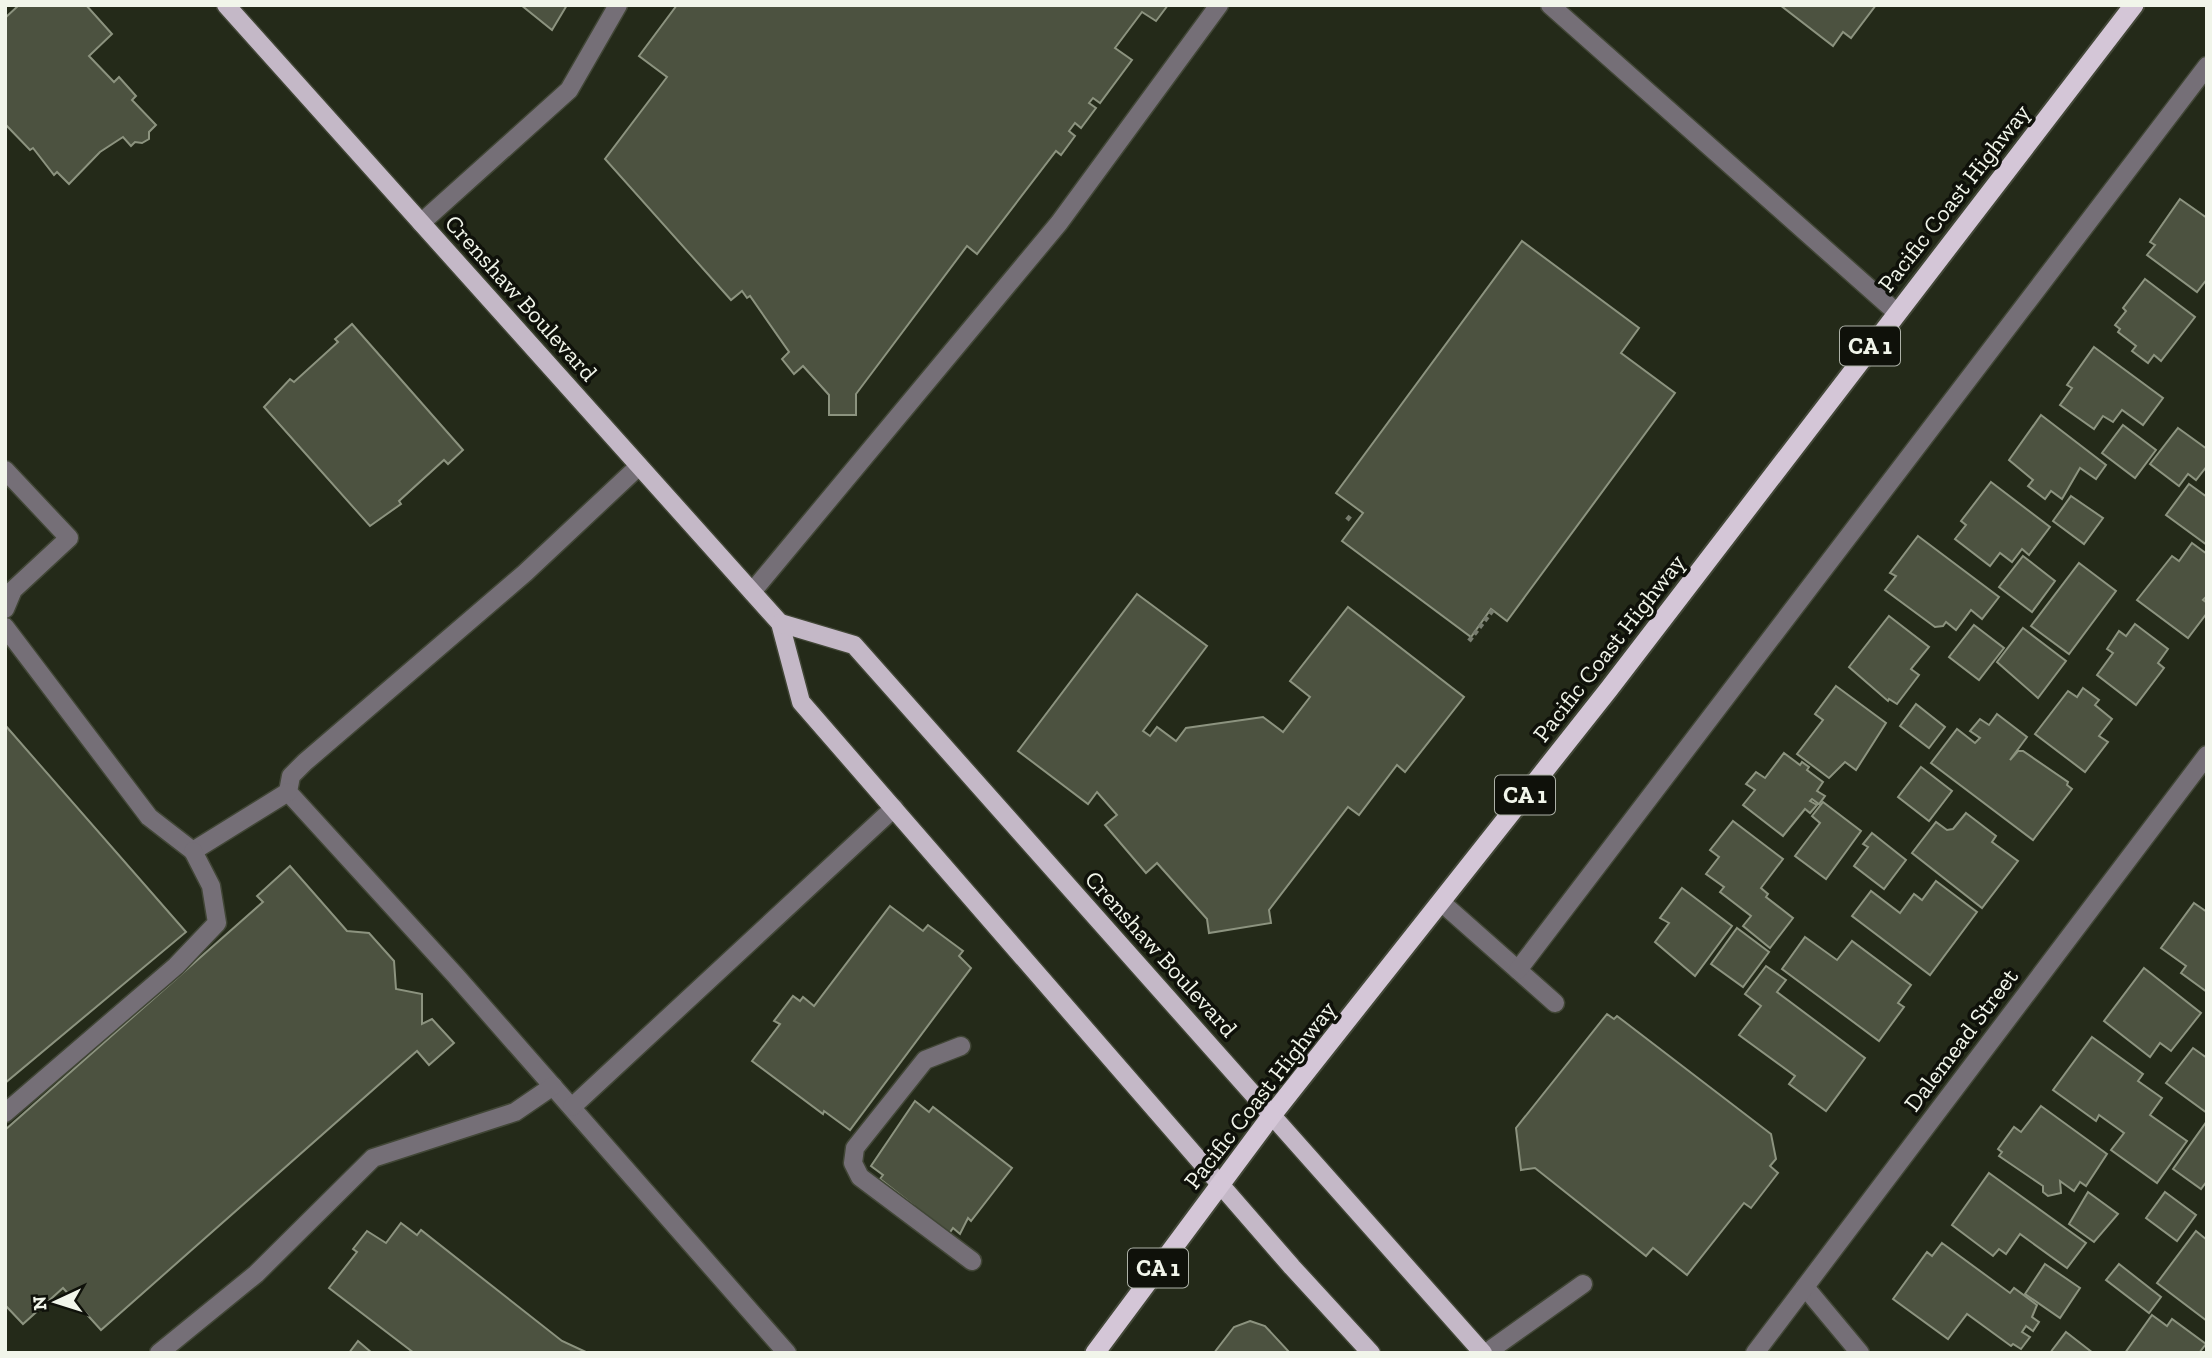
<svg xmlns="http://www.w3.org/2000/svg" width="2212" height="1358" font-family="'Zilla Slab',serif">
	<rect width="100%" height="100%" fill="#242a19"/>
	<!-- building -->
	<g fill="#4c5240" stroke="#8c937f" stroke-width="2">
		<path d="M19,5H86L112,34L89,56L114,82L119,77L136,96L132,100L156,125L149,132V139L142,143L135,142L131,146L123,137L100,152L69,184L57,172L54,175L33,148L30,150L5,124V18Z"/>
		<path d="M521,5H567L552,30Z"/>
		<path d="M677,5H1168L1156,21L1142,12L1115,48L1132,60L1100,103L1093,98L1089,103L1096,108L1081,128L1075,123L1069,131L1075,136L1061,155L1056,151L977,254L967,246L856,394V415H829V395L803,366L794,374L782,359L789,352L750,296L747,298L742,291L731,300L605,159L667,77L639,56Z"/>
		<path d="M1780,5H1876L1851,38L1843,32L1833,46Z"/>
		<path d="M2180,199L2207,218V279L2197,292L2147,255L2155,245L2150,242Z"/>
		<path d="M1522,241L1639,328L1621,353L1675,393L1507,621L1491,609L1471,637L1342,541L1363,513L1336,493Z"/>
		<path d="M2145,279L2195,317L2161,361L2154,355L2148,363L2132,351L2136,346L2118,332L2120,329L2115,325L2126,311L2123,308Z"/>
		<path d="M352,324L463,450L448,464L444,460L399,501L401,504L370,526L264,407L290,379L294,382L338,342L335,339Z"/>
		<path d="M2094,347L2163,398L2143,425L2122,410L2113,422L2103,416L2094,429L2060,405L2072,388L2067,385Z"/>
		<path d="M2041,415L2106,465L2096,479L2080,468L2062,499L2051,491L2045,499L2028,486L2033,480L2009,460Z"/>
		<path d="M2123,425L2156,450L2135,478L2102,453Z"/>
		<path d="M2178,428L2207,449V466L2196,480L2188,474L2179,486L2150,464Z"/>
		<path d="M1991,482L2050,527L2029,555L2022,549L2012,562L2000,553L1990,566L1955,539L1966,525L1961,521Z"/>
		<path d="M2189,484L2207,497V545L2166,515Z"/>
		<path d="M2071,496L2103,518L2084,544L2053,521Z"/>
		<path d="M1918,536L1999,597L1982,619L1971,610L1956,630L1946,622L1943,626L1935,627L1885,590L1896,576L1890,573Z"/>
		<path d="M2192,543L2207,554V596L2203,600L2207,603V613L2188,638L2137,600L2172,556L2179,561Z"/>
		<path d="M2023,556L2055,581L2032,612L1999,587Z"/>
		<path d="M2079,563L2116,591L2069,654L2031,626Z"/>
		<path d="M1137,594L1207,646L1143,731L1150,736L1157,727L1176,741L1186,728L1263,717L1283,732L1310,697L1290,681L1348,607L1464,697L1405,772L1397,765L1359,815L1348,807L1269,910L1271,923L1209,933L1207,919L1157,863L1146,873L1105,825L1117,815L1097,792L1088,804L1018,751Z"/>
		<path d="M1889,616L1929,647L1911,669L1919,675L1897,704L1889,699L1888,701L1849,667Z"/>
		<path d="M2135,624L2168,649L2158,663L2164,668L2136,705L2097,675L2113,653L2107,649L2119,631L2126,636Z"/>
		<path d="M1974,625L2004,648L1979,680L1949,657Z"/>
		<path d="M2023,628L2066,661L2038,698L1997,662Z"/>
		<path d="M1836,686L1886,723L1856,770L1845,762L1829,778L1797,754L1823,720L1815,714Z"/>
		<path d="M2083,688L2099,700L2095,705L2112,719L2099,736L2108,742L2085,772L2035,734L2068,691L2077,697Z"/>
		<path d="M1916,704L1945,727L1929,748L1900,726Z"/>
		<path d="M1997,714L2027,737L2010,760L2018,751H2023L2068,782L2067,785L2072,789L2033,840L1931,763L1957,729L1975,743L1980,738L1970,731L1980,719L1989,725Z"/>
		<path d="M5,725L186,932L5,1083Z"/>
		<path d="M1784,753L1800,765L1802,762L1809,767L1807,770L1823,782L1817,791L1825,796L1819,804L1812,799L1810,801L1817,805L1810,813L1805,809L1783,836L1743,805L1755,790L1746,784L1756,772L1765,778Z"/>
		<path d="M1921,767L1952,791L1929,821L1898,797Z"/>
		<path d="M1823,802L1861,831L1826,879L1795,856L1820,823L1812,816Z"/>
		<path d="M1966,813L1996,836L1992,842L2018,861L1982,908L1912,853L1936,822L1947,830L1953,829Z"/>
		<path d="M1733,821L1783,859L1761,888L1768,894L1766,897L1793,918L1770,948L1743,926L1751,916L1720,892L1724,887L1706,874L1719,857L1710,850Z"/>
		<path d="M1872,833L1906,860L1884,889L1854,866L1868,847L1863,844Z"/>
		<path d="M290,866L347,931L369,933L394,961L396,989L422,994V1024L432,1019L454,1043L429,1065L417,1051L101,1330L63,1288L23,1324L5,1305V1130L263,902L257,896Z"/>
		<path d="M1936,881L1977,912L1930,975L1852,916L1871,891L1900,913L1914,894L1922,900Z"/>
		<path d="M1682,888L1732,926L1695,976L1655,942L1669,923L1660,918Z"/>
		<path d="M2194,903L2207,912V992L2181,973L2186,966L2161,948Z"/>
		<path d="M890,906L923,931L928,925L963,951L959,956L971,968L850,1130L824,1111L823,1114L752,1061L780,1024L774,1021L793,996L800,1001L803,997L814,1006Z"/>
		<path d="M1737,928L1769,952L1743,987L1711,964Z"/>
		<path d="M1805,937L1837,960L1852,941L1911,985L1898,1003L1904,1007L1879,1041L1782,969Z"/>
		<path d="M1766,966L1786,980L1777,992L1865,1058L1826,1111L1789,1084L1795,1076L1739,1035L1761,1006L1745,994Z"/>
		<path d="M2144,968L2201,1013L2171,1051L2160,1043L2150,1057L2104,1021Z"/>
		<path d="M1607,1014L1614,1019L1617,1016L1771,1134L1776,1159L1770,1166L1778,1173L1751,1208L1744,1203L1687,1275L1653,1248L1646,1256L1535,1168L1521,1170L1516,1128Z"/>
		<path d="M2092,1037L2143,1074L2138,1081L2162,1098L2150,1115L2187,1141L2157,1183L2111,1150L2124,1133L2099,1115L2096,1121L2053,1090Z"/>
		<path d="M2193,1048L2207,1058V1113L2166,1083Z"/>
		<path d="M915,1101L929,1112L933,1107L1012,1168L971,1221L968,1218L960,1234L953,1228L946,1238L909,1210L913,1205L880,1179L883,1175L871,1166Z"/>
		<path d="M2041,1106L2107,1154L2086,1186L2080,1182L2074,1191L2060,1181L2061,1193L2048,1196L2043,1192V1186L1999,1156L2002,1152L1998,1149L2014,1127L2021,1132Z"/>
		<path d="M2207,1121V1181L2201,1189L2173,1169Z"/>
		<path d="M1989,1173L2086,1243L2067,1268L2020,1234L2006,1254L1999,1249L1993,1256L1952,1225Z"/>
		<path d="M2088,1192L2118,1214L2094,1242L2069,1224Z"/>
		<path d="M2165,1192L2196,1215L2177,1241L2146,1218Z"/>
		<path d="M401,1223L417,1235L421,1230L562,1341L588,1353H414L329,1288L357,1252L353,1249L367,1231L386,1243Z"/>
		<path d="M2196,1231L2207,1240V1321L2157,1283Z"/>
		<path d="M1942,1243L2010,1293L2014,1288L2037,1305L2032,1317L2039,1322L2033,1331L2026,1326L2022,1332L2030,1337L2021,1349L2013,1344L2011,1346L1967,1314L1948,1339L1893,1299L1927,1252L1932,1256Z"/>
		<path d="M2045,1264L2080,1288L2060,1318L2025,1294Z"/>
		<path d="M2119,1264L2161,1297L2149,1313L2106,1280Z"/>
		<path d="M2152,1315L2167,1326L2172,1319L2206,1344L2199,1353H2125Z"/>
		<path d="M1250,1321L1265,1326L1290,1353H1214L1234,1327Z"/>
		<path d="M2066,1332L2093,1353H2050Z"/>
		<path d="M358,1341L372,1353H349Z"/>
	</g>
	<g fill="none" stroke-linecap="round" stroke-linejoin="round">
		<!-- service casing -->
		<g stroke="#414636" stroke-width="21">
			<g id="service">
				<path d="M1550,5L1896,312"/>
				<path d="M421,223L569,90L618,5"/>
				<path d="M639,466L525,573L305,762L291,776L288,792L456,976L787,1353"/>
				<path d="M5,470L69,538L13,590L5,609"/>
				<path d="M752,592L1059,223L1219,5"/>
				<path d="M5,627L149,817L193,851L288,792"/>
				<path d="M1441,902L1555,1003"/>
				<path d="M1518,970L2207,66"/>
				<path d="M961,1046L925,1060L855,1148L853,1163L860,1177L972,1261"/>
				<path d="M572,1107L894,808"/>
				<path d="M5,1113L176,966L217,923L211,886L193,851"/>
				<path d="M159,1353L256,1274L373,1158L515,1112L553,1086"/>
				<path d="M1486,1353L1583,1284"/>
			</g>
		</g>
		<!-- minor casing -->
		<g stroke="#414636" stroke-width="21">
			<g id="minor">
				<path d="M1805,1287L1860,1353"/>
				<path d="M1755,1353L2207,755"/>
			</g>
		</g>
		<!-- primary casing -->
		<g stroke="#414636" stroke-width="21">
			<g id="primary">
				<path d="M226,5L780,623L801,702L1292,1267L1371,1353"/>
				<path d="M780,623L854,645L1483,1353"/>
			</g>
		</g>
		<!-- trunk casing -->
		<g stroke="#414636" stroke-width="23">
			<path id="trunk" d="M1095,1353L1272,1115L1609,689L2134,5"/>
		</g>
		<!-- path -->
		<g stroke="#787d6f" stroke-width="4.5" stroke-dasharray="5 3.5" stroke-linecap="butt">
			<path d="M1347,520L1352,514"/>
			<path d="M1469,641L1493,610"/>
		</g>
		<!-- service -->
		<use href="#service" stroke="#756f77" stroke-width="18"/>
		<!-- minor -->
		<use href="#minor" stroke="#756f77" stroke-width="18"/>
		<!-- primary -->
		<use href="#primary" stroke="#c4b8c7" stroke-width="18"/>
		<!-- trunk -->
		<use href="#trunk" stroke="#d4c6d7" stroke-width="19"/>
	</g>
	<g text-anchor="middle" stroke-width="7" stroke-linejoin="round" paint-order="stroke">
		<!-- shield labels -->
		<g fill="#0f110a" stroke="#adb1a7" stroke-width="2">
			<rect x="1840" y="326.5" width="60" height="39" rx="5"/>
			<rect x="1495" y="775.5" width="60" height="39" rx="5"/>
			<rect x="1128" y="1248.5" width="60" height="39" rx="5"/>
		</g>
		<g font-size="23" font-weight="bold" fill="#f1f5ea">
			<text x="1870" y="354">CA 1</text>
			<text x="1525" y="803">CA 1</text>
			<text x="1158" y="1276">CA 1</text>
		</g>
		<!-- street labels -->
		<g font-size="24" fill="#f1f5ea" stroke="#0f110a">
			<text transform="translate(1954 198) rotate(-52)" y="8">Pacific Coast Highway</text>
			<text transform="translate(521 298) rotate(48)" y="8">Crenshaw Boulevard</text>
			<text transform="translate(1609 648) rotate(-52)" y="8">Pacific Coast Highway</text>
			<text transform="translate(1161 954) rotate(48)" y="8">Crenshaw Boulevard</text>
			<text transform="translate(1961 1040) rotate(-53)" y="8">Dalemead Street</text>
			<text transform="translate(1260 1095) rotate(-52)" y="8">Pacific Coast Highway</text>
		</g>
	</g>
	<!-- border -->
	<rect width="2212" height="1358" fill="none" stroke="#f1f5ea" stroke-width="14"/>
	<!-- north arrow -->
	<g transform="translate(56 1302) rotate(266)" stroke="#0f110a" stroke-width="5" paint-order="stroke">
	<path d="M0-5L12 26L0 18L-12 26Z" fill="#f1f5ea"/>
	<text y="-10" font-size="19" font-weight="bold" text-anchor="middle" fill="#f1f5ea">N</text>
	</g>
</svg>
